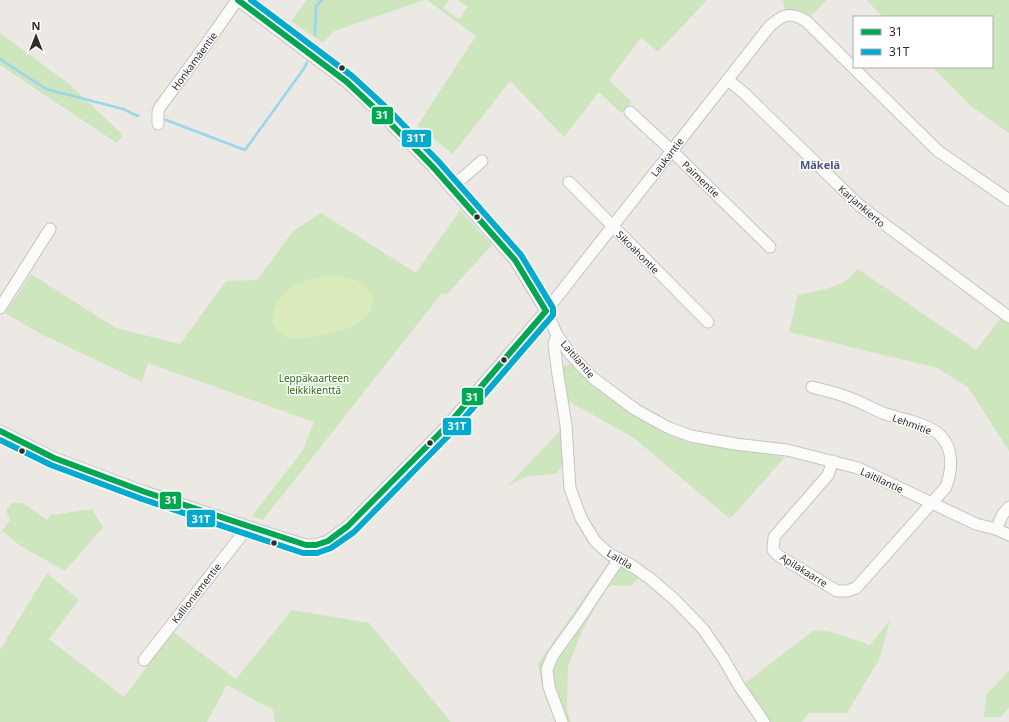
<svg xmlns="http://www.w3.org/2000/svg" width="1009" height="722" font-family="'Noto Sans',sans-serif">
	<rect width="100%" height="100%" fill="#ece8e4"/>
	<!-- green -->
	<g fill="#cee6be">
		<path d="M307,0H425L334,31L323,43L291,21Z"/>
		<path d="M427,0H449L443,8L459,19L468,7L458,0H707L658,52L641,38L609,80L632,102L621,113L599,92L564,137L510,81L453,154L417,126L476,36Z"/>
		<path d="M783,0H827L806,21L786,15Z"/>
		<path d="M866,0H1009V133L971,106L932,67H992V17H883Z"/>
		<path d="M0,33L69,84L123,135L117,143L0,65Z"/>
		<path d="M460,210L492,245L447,294L442,293L263,520L252,516L303,450L314,422L148,363L142,382L41,334L5,313L31,274L116,328L180,344L226,281L257,280L293,231L321,213L416,273Z"/>
		<path d="M858,269L976,350L1004,314L1009,317V451L968,387L937,368L789,332L798,295L826,289L843,283Z"/>
		<path d="M572,364L589,383L634,414L735,449L785,457L730,519L634,438L568,401L562,366Z"/>
		<path d="M566,425L567,460L556,474L528,476L507,486Z"/>
		<path d="M12,503H23L47,520L51,515L92,509L103,527L65,571L22,547L2,531L10,520L6,511Z"/>
		<path d="M609,554L639,577L631,586L612,585L606,589L583,629L568,666L567,710L571,722H555L542,685L538,664L608,563Z"/>
		<path d="M47,573L79,600L49,639L124,697L173,632L236,679L292,610L369,623L451,722H275L273,710L227,685L207,722H0V650Z"/>
		<path d="M890,620L879,660L847,713H809L802,722H764L740,687L814,630L832,632L870,645Z"/>
		<path d="M1009,671V707L1001,717H984L986,695Z"/>
	</g>
	<!-- pitch -->
	<path fill="#d9eabb" d="M326,276C342,276 357,277 368,289C380,301 368,317 357,324C346,331 300,342 288,338C282,335 275,330 273,323C272,318 273,310 276,305C287,284 303,280 326,276Z"/>
	<g fill="none" stroke-linecap="round" stroke-linejoin="round">
		<!-- stream -->
		<g stroke="#99d6ec" stroke-width="2.5">
			<path d="M315,35L316,6L322,0"/>
			<path d="M0,59L46,89L123,109L138,116"/>
			<path d="M166,120L245,150L305,67L307,62"/>
		</g>
		<!-- minor casing -->
		<g stroke="#c5c4c5" stroke-width="13">
			<g id="minor">
				<path d="M238,0L347,82L385,118L433,167L515,260L546,311L557,335L571,355L593,378L636,410L669,428L691,436L735,444L787,450L858,468L976,524L996,529L1009,535"/>
				<path d="M728,80L744,93L860,206L1009,317"/>
				<path d="M630,112L672,151L770,247"/>
				<path d="M158,124V112L160,107C186,72 212,37 237,0"/>
				<path d="M569,182L708,322"/>
				<path d="M451,188L482,161"/>
				<path d="M0,308L50,229"/>
				<path d="M557,335L554,344L558,375L566,425L570,488L581,518L595,541L609,554L631,565L652,580L676,601L703,629L723,658L740,687L764,722"/>
				<path d="M812,387C822,390 834,392 844,396C858,400 870,408 883,413C900,419 927,423 940,435C954,449 952,470 946,487L856,588L847,591H837L779,556L773,550L774,537L828,475L833,461"/>
				<path d="M0,431L54,458L145,492L270,534L306,545H316L328,541L348,526L447,426L546,311L769,27C782,15 789,11 806,21L938,151L1009,200"/>
				<path d="M996,529L1003,514L1009,507"/>
				<path d="M144,660L248,527"/>
				<path d="M562,722L549,687L547,669L553,655L579,619L619,559"/>
			</g>
		</g>
		<!-- minor -->
		<use href="#minor" stroke="#fcfcfb" stroke-width="11"/>
		<!-- bus-1 casing -->
		<g stroke="#fff" stroke-width="9">
			<path id="bus-1" d="M0,431L54,458L145,492L306,545H316L328,541L348,526L447,426L546,311L515,260L433,167L385,118L347,82L238,0"/>
		</g>
		<!-- bus-2 casing -->
		<g stroke="#fff" stroke-width="9">
			<path id="bus-2" d="M0,440L51,465L142,499L303,553H317L331,548L354,532L453,431L553,315V308L521,255L439,162L391,112L352,76L251,0"/>
		</g>
		<!-- bus-1 -->
		<use href="#bus-1" stroke="#00a651" stroke-width="6"/>
		<!-- bus-2 -->
		<use href="#bus-2" stroke="#00a9ce" stroke-width="6"/>
	</g>
	<!-- markers -->
	<g fill="#2e2e2e" stroke="#fff" stroke-width="1.5">
		<circle cx="342" cy="68" r="3.5"/>
		<circle cx="477" cy="217" r="3.5"/>
		<circle cx="504" cy="360" r="3.5"/>
		<circle cx="430" cy="443" r="3.5"/>
		<circle cx="22" cy="451" r="3.5"/>
		<circle cx="274" cy="543" r="3.5"/>
	</g>
	<g text-anchor="middle" stroke-width="3" stroke-linejoin="round" paint-order="stroke">
		<!-- street labels -->
		<g font-size="10" fill="#2e2e2e" stroke="#fff">
			<text transform="translate(194 61) rotate(-54)" y="4">Honkamäentie</text>
			<text transform="translate(667 157) rotate(-52)" y="4">Laukantie</text>
			<text transform="translate(701 179) rotate(44)" y="4">Paimentie</text>
			<text transform="translate(862 206) rotate(41)" y="4">Karjankierto</text>
			<text transform="translate(638 252) rotate(45)" y="4">Sikoahontie</text>
			<text transform="translate(578 359) rotate(49)" y="4">Laitilantie</text>
			<text transform="translate(912 424) rotate(20)" y="4">Lehmitie</text>
			<text transform="translate(882 480) rotate(25)" y="4">Laitilantie</text>
			<text transform="translate(620 559) rotate(31)" y="4">Laitila</text>
			<text transform="translate(804 570) rotate(32)" y="4">Apilakaarre</text>
			<text transform="translate(196 593) rotate(-52)" y="4">Kallioniementie</text>
		</g>
		<!-- park labels -->
		<g font-size="10" fill="#2c6e1b" stroke="#fff">
			<text x="314" y="382">Leppäkaarteen<tspan x="314" dy="12">leikkikenttä</tspan></text>
		</g>
		<!-- neighbourhood labels -->
		<g font-size="11" font-weight="bold" fill="#4d5680" stroke="#fff">
			<text x="820" y="169">Mäkelä</text>
		</g>
	</g>
	<g stroke="#fff" stroke-width="1.5">
		<rect x="371" y="106" width="23" height="19" rx="4" fill="#00a651"/>
		<rect x="401" y="129" width="31" height="19" rx="4" fill="#00a9ce"/>
		<rect x="461" y="387" width="23" height="19" rx="4" fill="#00a651"/>
		<rect x="442" y="417" width="30" height="19" rx="4" fill="#00a9ce"/>
		<rect x="159" y="491" width="23" height="19" rx="4" fill="#00a651"/>
		<rect x="186" y="509" width="30" height="19" rx="4" fill="#00a9ce"/>
	</g>
	<g font-size="11" text-anchor="middle" font-weight="bold" fill="#fff">
		<text x="382" y="119">31</text>
		<text x="416" y="142">31T</text>
		<text x="472" y="401">31</text>
		<text x="457" y="430">31T</text>
		<text x="171" y="504">31</text>
		<text x="201" y="523">31T</text>
	</g>
	<!-- legend -->
	<rect x="853" y="16" width="140" height="52" fill="#ffffff" stroke="#ababab"/>
	<rect x="861" y="29" width="20" height="6" fill="#00a651" stroke="#ababab"/>
	<text x="889" y="36" font-size="12" fill="#2e2e2e">31</text>
	<rect x="861" y="49" width="20" height="6" fill="#00a9ce" stroke="#ababab"/>
	<text x="889" y="56" font-size="12" fill="#2e2e2e">31T</text>
	<!-- north arrow -->
	<g transform="translate(36 36)" stroke="#ffffff" stroke-width="3" paint-order="stroke">
	<path d="M0-3L7 15L0 10L-7 15Z" fill="#2e2e2e"/>
	<text y="-6" font-size="11" font-weight="bold" text-anchor="middle" fill="#2e2e2e">N</text>
	</g>
</svg>
